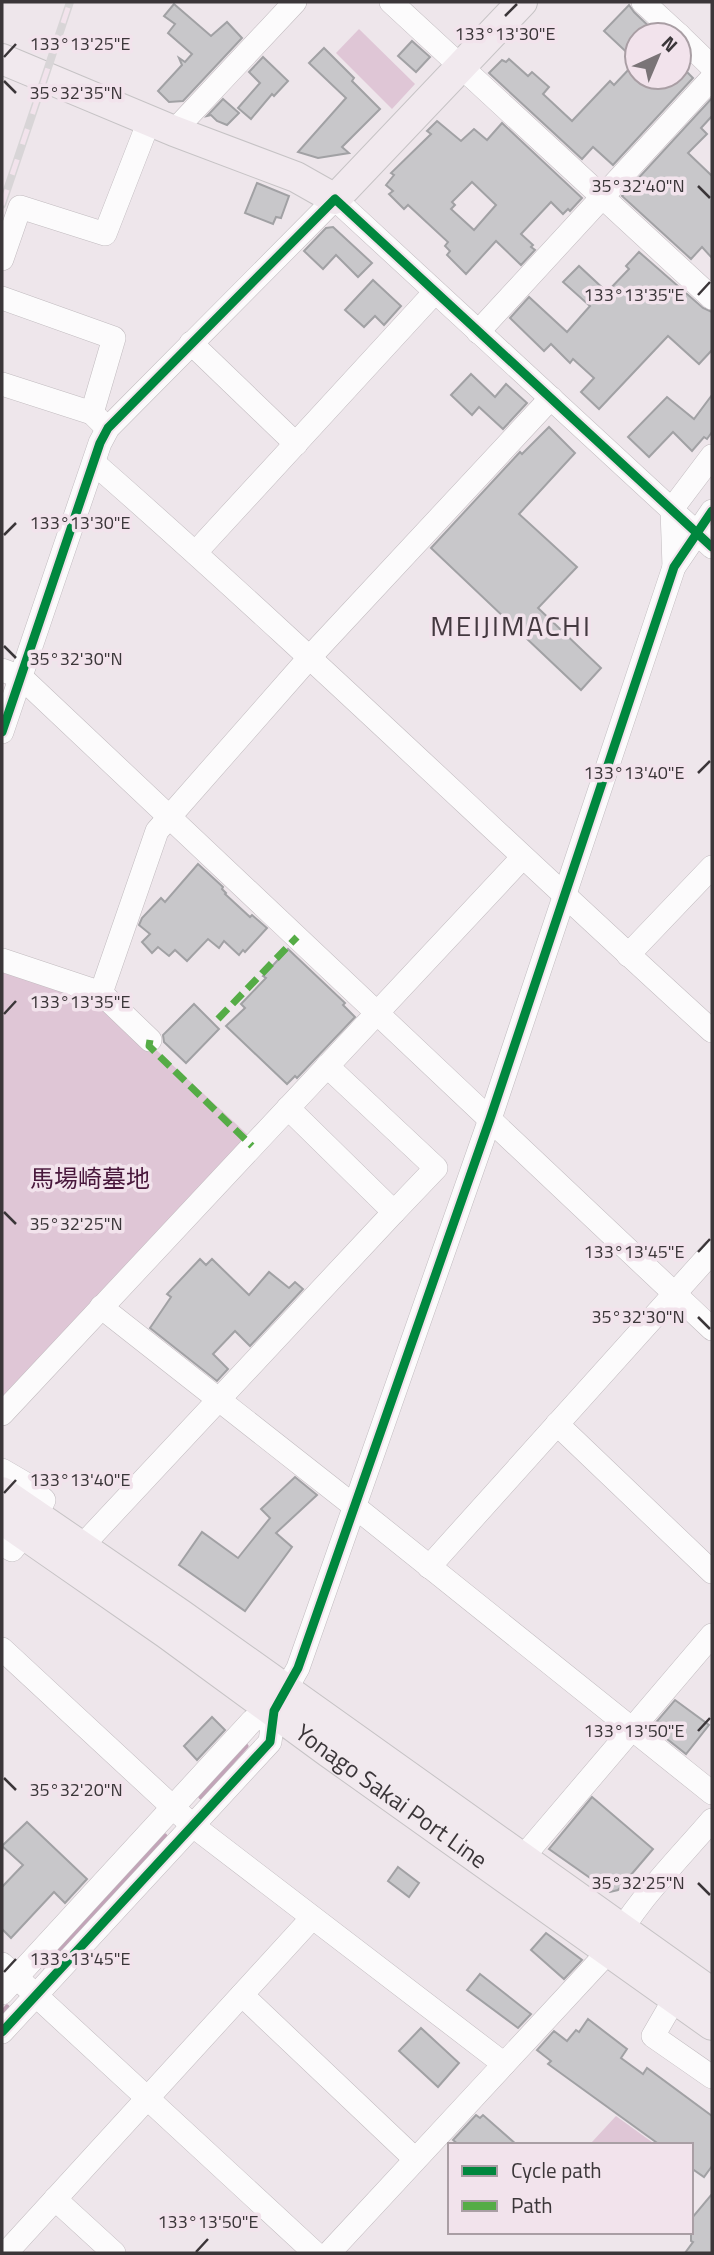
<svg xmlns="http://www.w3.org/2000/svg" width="714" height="2255" font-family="'Titillium Web','Noto Sans JP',sans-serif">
	<rect width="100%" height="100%" fill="#eee6eb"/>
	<!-- green -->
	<g fill="#dfc6d6">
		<path d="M359,29L415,84L392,109L336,53Z"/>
		<path d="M2,968L97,1000L152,1046L248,1135L2,1402Z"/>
		<path d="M616,2116L656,2145H594L592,2142Z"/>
	</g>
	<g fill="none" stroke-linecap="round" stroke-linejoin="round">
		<!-- stream -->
		<g stroke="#c2a4b8" stroke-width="5">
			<path d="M201,1797L246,1746"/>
			<path d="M44,1966L165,1836"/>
			<path d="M2,2013L7,2007"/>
		</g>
	</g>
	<!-- building -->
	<g fill="#c8c7ca" stroke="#a1a1a4" stroke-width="2" fill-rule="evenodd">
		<path d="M174,4L211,36L227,22L242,38L183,101L169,102L158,91L182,65L179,58L185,62L192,54L168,33L175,24L164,16Z"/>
		<path d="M629,5L634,12L658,35H637V62L604,31Z"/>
		<path d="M412,41L430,57L416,72L398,56Z"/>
		<path d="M324,48L354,78L352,81L380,109L342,147L349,153L318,158L298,152L346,98L309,63Z"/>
		<path d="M263,57L288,81L274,96L272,94L251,119L238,108L260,83L249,72Z"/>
		<path d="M509,59L528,76L532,72L549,87L543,94L572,121L610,81L614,85L631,67L637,73V77H642L654,88L665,77H679V64L693,78L613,165L593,147L582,159L489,73L502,60L506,62Z"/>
		<path d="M712,98V116L701,128L707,134L688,153L712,176V258L702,247L691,259L622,196Z"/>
		<path d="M223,99L239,113L227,125L217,121L211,115L207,116Z"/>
		<path d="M437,121L461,141L474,129L487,140L502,123L582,198L570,211L568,209L563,214L551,202L521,234L533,245L531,247L535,250L521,265L496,241L466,274L447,255L450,251L445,246L448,242L408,205L404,209L389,194L393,191L386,185L394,175L391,173L431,134L427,131ZM472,182L496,205L474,230L451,209L455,205L452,202Z"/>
		<path d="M257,183L289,196L281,218L276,217L273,224L245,213Z"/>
		<path d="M333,227L372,263L358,277L336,255L323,269L304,251L326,228Z"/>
		<path d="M639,252L703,308L712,312V350L699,364L668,336L599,409L581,392L594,378L573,359L570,363L551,344L544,351L510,318L529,297L567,332L590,306L563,282L579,266L607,292L629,269L626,266Z"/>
		<path d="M373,280L401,306L384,325L375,316L364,327L345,310Z"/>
		<path d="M471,374L495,397L506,384L527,403L503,429L479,407L472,415L451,395Z"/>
		<path d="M712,395V432L707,439L704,437L692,451L673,432L649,457L628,437L667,397L694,419Z"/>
		<path d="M549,427L575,453L519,514L577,567L538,608L601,668L581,690L431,548L520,452L522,454Z"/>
		<path d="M198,864L223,887L222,889L226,893L225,894L250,917L252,915L267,928L245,952L243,950L239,955L224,941L219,948L208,939L187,961L175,950L169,956L158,947L152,953L142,942L150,934L139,925L142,918L161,898L165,902Z"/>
		<path d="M288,949L345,1003L343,1005L355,1017L297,1078L295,1076L287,1084L226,1026L245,1008L241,1004L266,978L263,976Z"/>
		<path d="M194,1004L219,1029L186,1063L164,1042L163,1035Z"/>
		<path d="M200,1259L206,1265L212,1259L249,1295L269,1272L289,1288L295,1282L303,1289L250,1346L235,1331L213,1354L228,1369L217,1381L150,1328L171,1297L167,1294Z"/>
		<path d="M295,1477L317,1495L276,1533L292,1547L245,1611L179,1565L202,1532L238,1558L270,1518L261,1509Z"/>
		<path d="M675,1700L709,1725L686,1754L652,1727Z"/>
		<path d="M212,1717L225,1730L197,1760L184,1746Z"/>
		<path d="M592,1797L653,1849L618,1890L610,1892L549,1849Z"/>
		<path d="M27,1822L87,1879L65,1903L54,1892L11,1938L2,1929V1887L23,1865L2,1846Z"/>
		<path d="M398,1867L419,1883L409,1897L388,1881Z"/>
		<path d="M546,1933L582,1960L564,1979L531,1950Z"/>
		<path d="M480,1974L531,2014L518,2028L467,1990Z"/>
		<path d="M588,2019L627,2049L621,2058L643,2074L647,2068L712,2116V2166L704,2177L691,2168V2145H660L548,2064L551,2061L537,2050L554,2031L567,2041L576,2030L579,2032Z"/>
		<path d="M421,2028L459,2063L438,2087L399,2051Z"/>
		<path d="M476,2115L480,2118L483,2115L517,2145H459L453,2140Z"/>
		<path d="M712,2194V2253H685L693,2242L691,2241V2219Z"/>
	</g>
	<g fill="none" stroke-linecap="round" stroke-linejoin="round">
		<!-- minor casing -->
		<g stroke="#c1bbbf" stroke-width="24">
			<g id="minor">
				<path d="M391,2L712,298"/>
				<path d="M643,2L679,35"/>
				<path d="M679,35L712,67"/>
				<path d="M174,131L295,2"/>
				<path d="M2,259L20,207L105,234L149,121"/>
				<path d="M2,298L114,338L92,413"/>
				<path d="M478,332L712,78"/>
				<path d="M191,343L296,444"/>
				<path d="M2,384L92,413L102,423"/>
				<path d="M94,463C305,648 505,843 712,1031"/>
				<path d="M196,552L435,292"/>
				<path d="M674,567L672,509L712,456"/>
				<path d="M2,670L21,677L712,1329"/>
				<path d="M2,732L100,443L108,428L335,199L712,547"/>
				<path d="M628,955L712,867"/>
				<path d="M2,960L101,993L157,831L309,658L551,398"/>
				<path d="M101,993L150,1040"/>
				<path d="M288,1108L394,1212L436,1168L327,1066"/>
				<path d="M101,1307L354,1506L712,1793"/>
				<path d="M2,1414L522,858"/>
				<path d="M557,1424L712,1572"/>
				<path d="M2,1470L26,1484L44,1500L36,1516"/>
				<path d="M2,1544L12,1550L24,1535"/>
				<path d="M82,1546L394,1212"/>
				<path d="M429,1567L712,1252"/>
				<path d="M2,1649L192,1825L504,2064"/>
				<path d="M523,1857L712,1635"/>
				<path d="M2,1964L315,2253"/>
				<path d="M2,1993L252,1721L274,1711"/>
				<path d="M242,1995L415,2159"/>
				<path d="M675,1998L653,2036L712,2077"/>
				<path d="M2,2032L270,1742L274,1711L298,1668L490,1119L674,567L712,511"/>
				<path d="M55,2199L114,2253"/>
				<path d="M6,2253L312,1918"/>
				<path d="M329,2253L609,1951C635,1902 676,1862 712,1820"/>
			</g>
		</g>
		<!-- major casing -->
		<g stroke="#c6c3c5" stroke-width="32">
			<g id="major">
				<path d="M2,59L174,131L296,177L335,199L522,2"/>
				<path d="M2,1492L180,1614L712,1993"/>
				<path id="s1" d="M2,1519L166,1633L327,1751L712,2025"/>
			</g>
		</g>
		<!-- minor -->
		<use href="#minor" stroke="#fcfbfc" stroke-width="23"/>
		<!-- major -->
		<use href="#major" stroke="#f1e9ee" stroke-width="30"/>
		<!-- rail casing -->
		<g stroke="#d8d5d7" stroke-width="8">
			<path id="rail" d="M2,205L70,2"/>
		</g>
		<!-- rail -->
		<use href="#rail" stroke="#f2e3ec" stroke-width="5" stroke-dasharray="16" stroke-linecap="butt"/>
		<!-- quiet -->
		<g stroke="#55ac46" stroke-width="7" stroke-dasharray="14 7" stroke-linecap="butt">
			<path d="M218,1019L297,937"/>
			<path d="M150,1040L149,1046L252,1146"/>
		</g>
		<!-- cycleway casing -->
		<g stroke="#f2e3ec" stroke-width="13">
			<g id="cycleway">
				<path d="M2,732L100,443L108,428L335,199L712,547"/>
				<path d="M2,2032L270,1742L274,1711L298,1668L490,1119L674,567L712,511"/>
			</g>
		</g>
		<!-- cycleway -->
		<use href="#cycleway" stroke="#00873e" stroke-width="9"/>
	</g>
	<!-- ticks -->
	<path fill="none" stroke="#3b3639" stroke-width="2.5" d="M505,16L517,4M4,57L16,44M4,81L16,93M698,186L710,198M698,295L710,282M4,535L16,523M4,646L16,658M698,773L710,761M4,1014L16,1001M4,1212L16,1224M698,1252L710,1239M698,1317L710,1329M4,1493L16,1480M698,1731L710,1718M4,1778L16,1790M698,1883L710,1895M4,1972L16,1959M196,2252L208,2239"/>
	<g text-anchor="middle" stroke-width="7" stroke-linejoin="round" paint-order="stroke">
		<!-- park labels -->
		<g font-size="24" fill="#48173b" stroke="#f2e3ec">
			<text x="90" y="1187">馬場崎墓地</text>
		</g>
		<!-- street labels -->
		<g font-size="24" fill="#3b3639" stroke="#f2e3ec">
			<text dy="8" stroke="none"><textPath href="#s1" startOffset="478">Yonago Sakai Port Line</textPath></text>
		</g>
		<!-- quarter labels -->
		<g font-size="28" letter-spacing="2" fill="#443940" stroke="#f2e3ec">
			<text x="511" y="636">MEIJIMACHI</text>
		</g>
	</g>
	<g font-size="18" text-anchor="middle" fill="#3b3639" stroke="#f2e3ec" stroke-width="7" stroke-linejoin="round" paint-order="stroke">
		<text x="505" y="40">133°13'30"E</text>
		<text x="80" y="50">133°13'25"E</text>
		<text x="76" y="99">35°32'35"N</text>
		<text x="638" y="192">35°32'40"N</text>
		<text x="634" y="301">133°13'35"E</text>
		<text x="80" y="529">133°13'30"E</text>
		<text x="76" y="665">35°32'30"N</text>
		<text x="634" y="779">133°13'40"E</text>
		<text x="80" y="1008">133°13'35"E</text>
		<text x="76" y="1230">35°32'25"N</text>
		<text x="634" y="1258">133°13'45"E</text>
		<text x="638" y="1323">35°32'30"N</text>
		<text x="80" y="1486">133°13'40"E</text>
		<text x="634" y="1737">133°13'50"E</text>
		<text x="76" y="1796">35°32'20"N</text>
		<text x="638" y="1889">35°32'25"N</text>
		<text x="80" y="1965">133°13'45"E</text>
		<text x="208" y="2228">133°13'50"E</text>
	</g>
	<!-- border -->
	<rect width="714" height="2255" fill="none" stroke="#3b3639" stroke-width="7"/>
	<!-- legend -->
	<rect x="448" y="2143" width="245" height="91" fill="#f2e3ec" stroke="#a99ea4" stroke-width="2"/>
	<rect x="462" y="2166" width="35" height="10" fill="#00873e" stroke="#a99ea4" stroke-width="2"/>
	<text x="511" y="2178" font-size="21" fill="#3b3639">Cycle path</text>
	<rect x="462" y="2201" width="35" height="10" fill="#55ac46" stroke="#a99ea4" stroke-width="2"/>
	<text x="511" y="2213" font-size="21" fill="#3b3639">Path</text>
	<!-- north arrow -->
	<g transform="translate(658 56) rotate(44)"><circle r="33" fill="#f2e3ec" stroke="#a99ea4" stroke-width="2"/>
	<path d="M0-5L12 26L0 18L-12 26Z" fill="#7a7477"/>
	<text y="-10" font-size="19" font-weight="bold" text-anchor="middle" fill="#3b3639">N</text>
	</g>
</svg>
